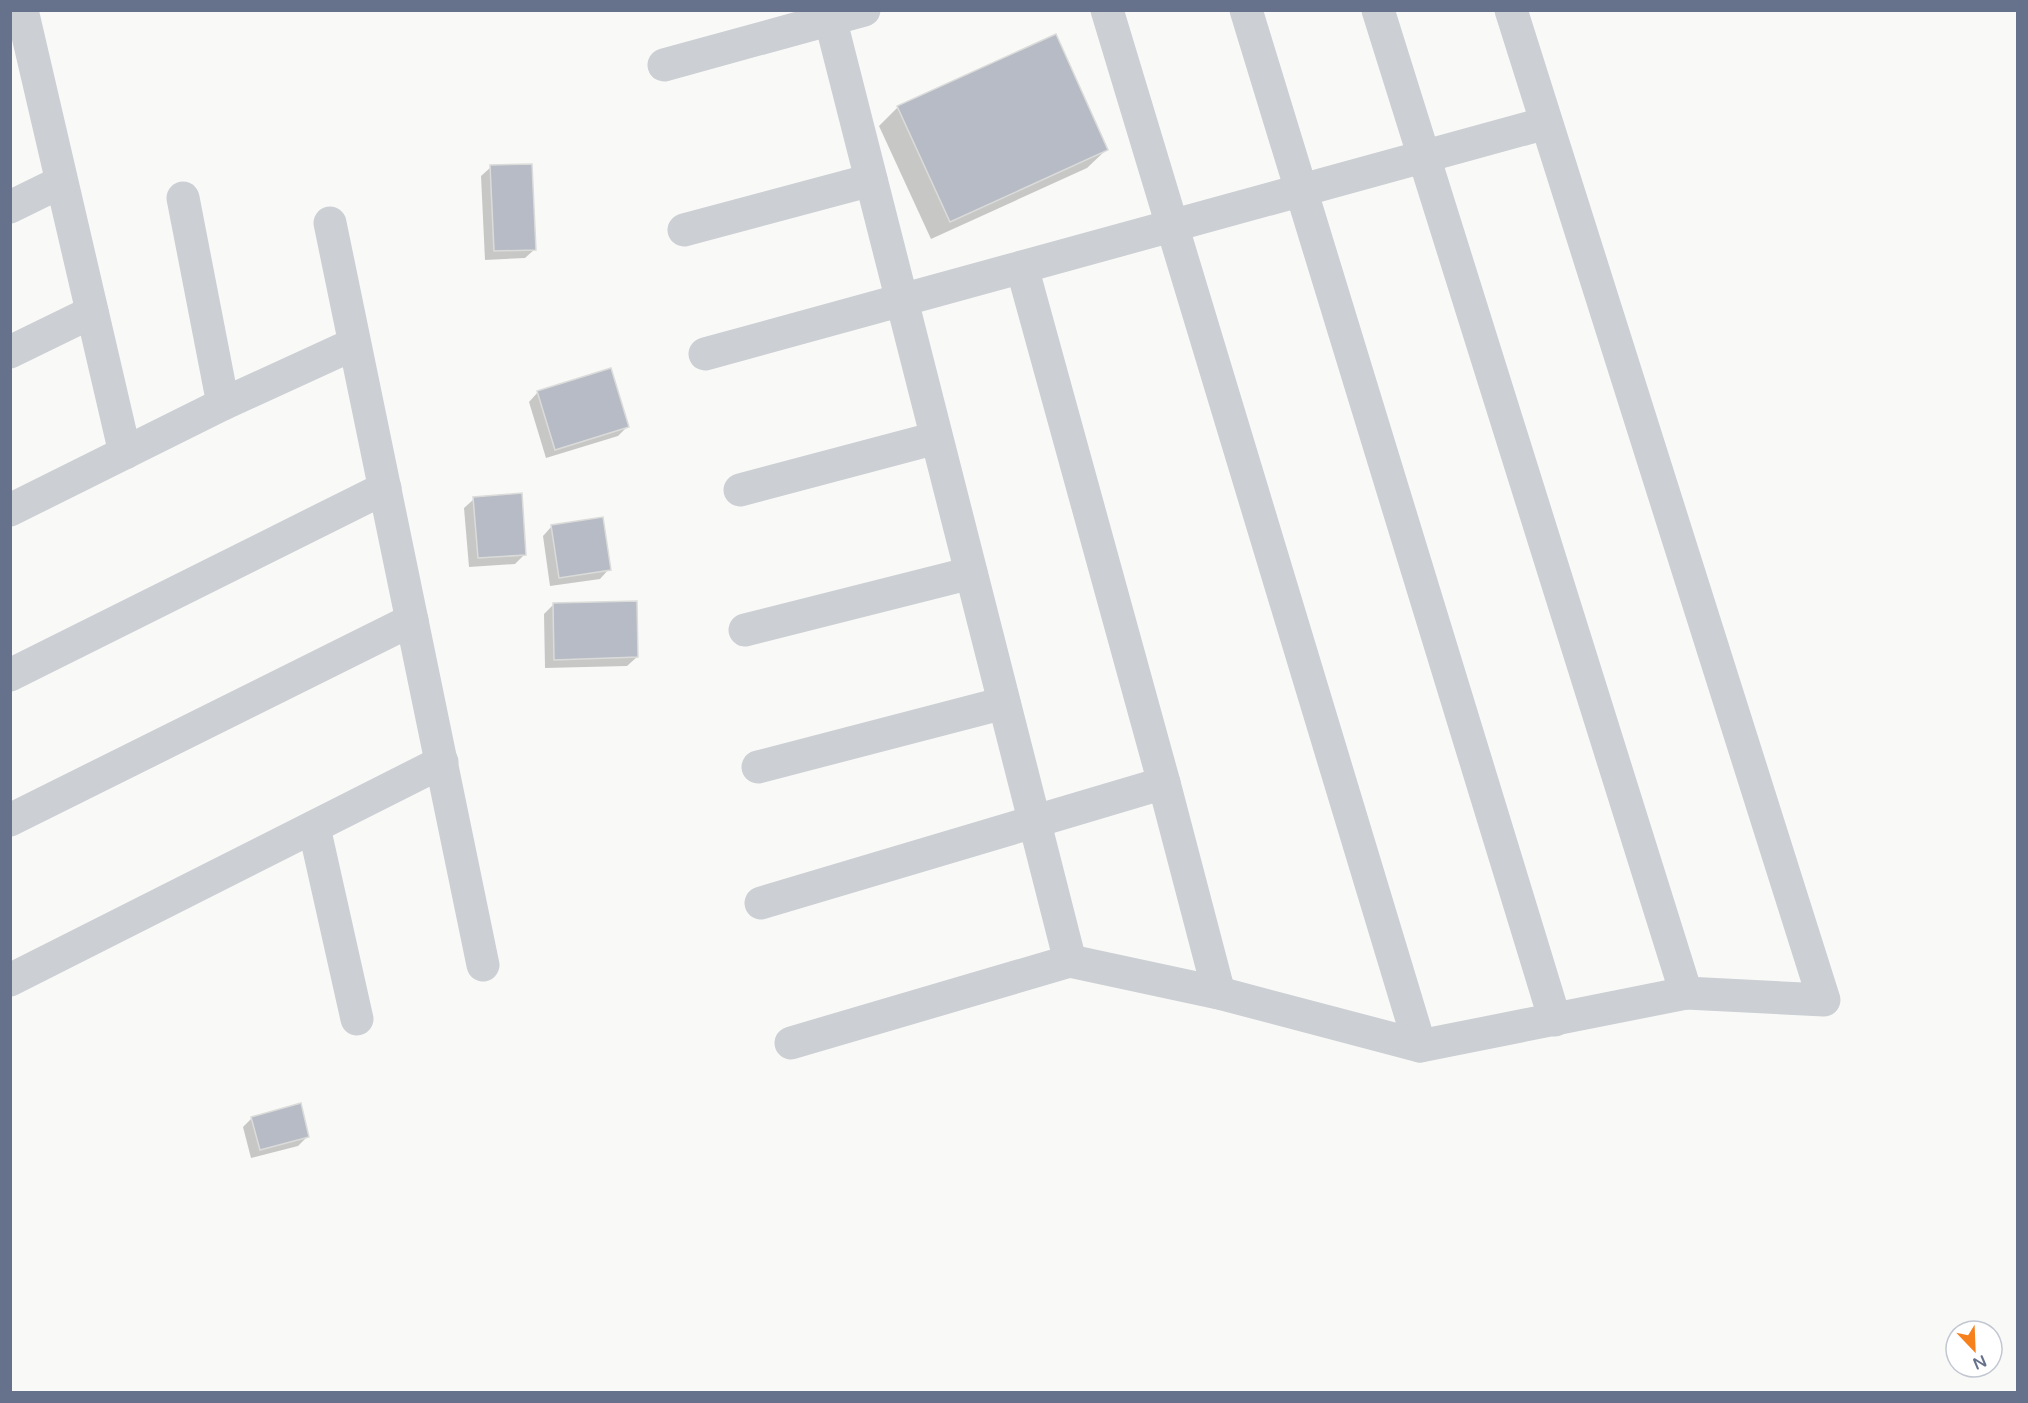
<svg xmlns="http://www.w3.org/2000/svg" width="2028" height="1403" font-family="'Varela Round',sans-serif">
	<rect width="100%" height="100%" fill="#f9faf8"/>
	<!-- shadow -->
	<g fill="#0003">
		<path d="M898,107L1106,150L1087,168L931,239L879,126Z"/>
		<path d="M491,167L535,249L525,258L485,260L481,176Z"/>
		<path d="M538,392L627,427L618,436L546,458L529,402Z"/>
		<path d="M474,499L524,555L515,564L469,567L464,508Z"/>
		<path d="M552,526L609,569L600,579L550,586L543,536Z"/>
		<path d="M553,605L637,657L627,666L545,668L544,614Z"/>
		<path d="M252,1118L308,1136L298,1146L251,1158L243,1127Z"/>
	</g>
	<!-- building -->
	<g fill="#b6bbc5" stroke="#dbdcda" stroke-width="1.5">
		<path d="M1056,34L1108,150L950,222L897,106Z"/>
		<path d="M532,164L536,250L494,251L490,165Z"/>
		<path d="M611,368L629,427L555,450L537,391Z"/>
		<path d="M522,493L526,555L478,558L473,497Z"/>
		<path d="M603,517L611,570L559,578L551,525Z"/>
		<path d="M637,601L638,657L554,660L553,603Z"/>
		<path d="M301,1103L309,1137L260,1150L251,1117Z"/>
	</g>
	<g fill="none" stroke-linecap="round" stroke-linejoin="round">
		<!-- street -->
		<g stroke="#cccfd3" stroke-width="33">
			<path d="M22,10L125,453"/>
			<path d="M828,10L1070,961"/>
			<path d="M1107,10L1420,1046"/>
			<path d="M1246,10L1555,1020"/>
			<path d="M1378,10L1686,993"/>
			<path d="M664,65L864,10"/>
			<path d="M183,198L223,404"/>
			<path d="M10,207L61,182"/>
			<path d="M330,223L483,965"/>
			<path d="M684,230L871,180"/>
			<path d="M1022,267L1164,783L1219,993"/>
			<path d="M10,352L92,312"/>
			<path d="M705,354L1546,123"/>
			<path d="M740,490L936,438"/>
			<path d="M10,510L223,404L354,344"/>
			<path d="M745,630L971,573"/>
			<path d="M10,675L385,488"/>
			<path d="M758,767L1004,703"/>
			<path d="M10,820L412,620"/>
			<path d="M314,827L357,1019"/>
			<path d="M761,903L1164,783"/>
			<path d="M10,980L442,762"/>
			<path d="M791,1043L1070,961L1219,993L1420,1046L1686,993L1824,1000L1511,10"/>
		</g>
	</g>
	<!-- border -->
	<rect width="2028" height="1403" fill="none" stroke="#66728c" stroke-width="24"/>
	<!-- north arrow -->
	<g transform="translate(1974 1349) rotate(157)"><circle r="28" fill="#ffffff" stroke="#c2c7d1" stroke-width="1.5"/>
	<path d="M0-4.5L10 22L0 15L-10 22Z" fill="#f6811c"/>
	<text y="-9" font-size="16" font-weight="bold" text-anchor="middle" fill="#66728c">N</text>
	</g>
</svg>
